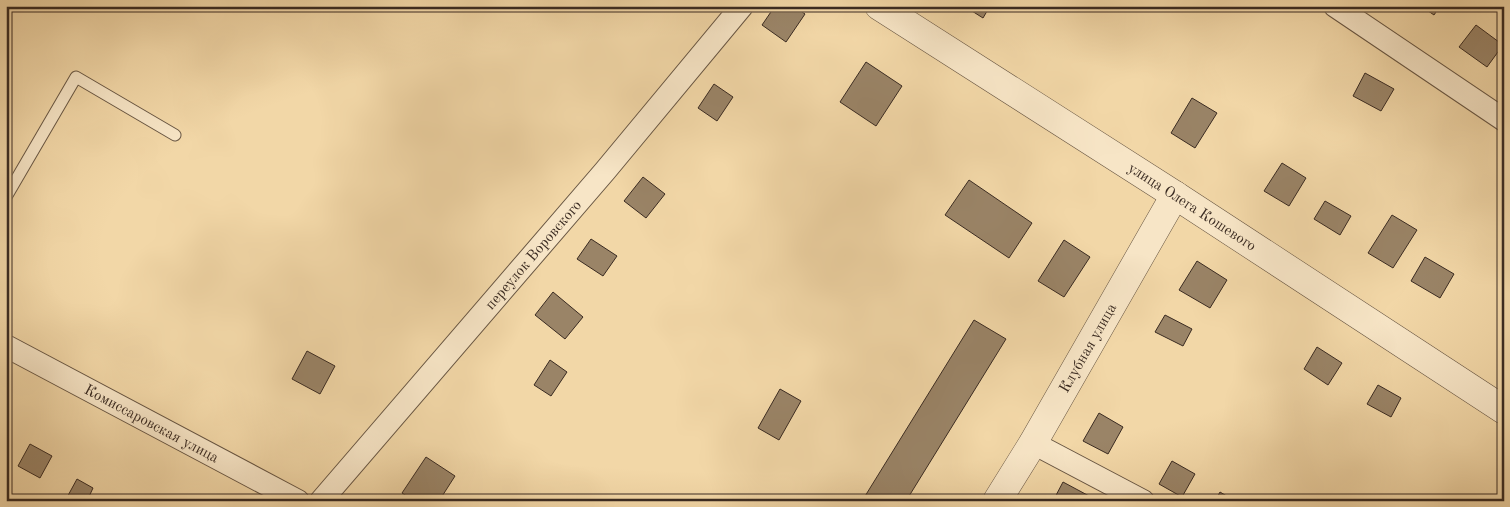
<svg xmlns="http://www.w3.org/2000/svg" width="1510" height="507" font-family="'Old Standard TT',serif">
	<rect width="100%" height="100%" fill="#f2d7a7"/>
	<filter id="stains"><feTurbulence type="fractalNoise" baseFrequency=".004" numOctaves="4"/><feColorMatrix values="0 0 0 0 .2 0 0 0 0 .09 0 0 0 0 .02 0 0 0 .5 -.17"/></filter>
	<radialGradient id="worn" r=".72"><stop offset=".6" stop-color="#630" stop-opacity="0"/><stop offset="1" stop-color="#630" stop-opacity=".3"/></radialGradient>
	<!-- building -->
	<g fill="#9a8467" stroke="#3a2b22">
		<path d="M775,6H794L805,14L786,42L762,25Z"/>
		<path d="M964,6H990L983,18Z"/>
		<path d="M1421,6H1440L1434,15Z"/>
		<path d="M1476,25L1503,45L1487,67L1459,47Z"/>
		<path d="M866,62L902,86L876,126L840,102Z"/>
		<path d="M1365,73L1394,89L1381,111L1353,96Z"/>
		<path d="M714,84L733,97L717,121L698,108Z"/>
		<path d="M1192,98L1217,113L1195,148L1171,133Z"/>
		<path d="M1282,163L1306,178L1289,206L1264,191Z"/>
		<path d="M643,177L665,194L646,218L624,201Z"/>
		<path d="M969,180L1032,223L1009,258L945,215Z"/>
		<path d="M1325,201L1351,216L1340,235L1314,219Z"/>
		<path d="M1392,215L1417,230L1393,268L1368,253Z"/>
		<path d="M591,239L617,256L603,276L577,259Z"/>
		<path d="M1064,240L1090,257L1064,297L1038,281Z"/>
		<path d="M1425,257L1454,274L1440,298L1411,281Z"/>
		<path d="M1197,261L1227,280L1210,308L1179,290Z"/>
		<path d="M553,292L583,317L565,339L535,315Z"/>
		<path d="M1165,315L1192,329L1183,346L1155,332Z"/>
		<path d="M974,320L1006,339L906,501H862Z"/>
		<path d="M1317,347L1342,363L1328,385L1304,369Z"/>
		<path d="M307,351L335,366L320,394L292,379Z"/>
		<path d="M550,360L567,372L551,396L534,385Z"/>
		<path d="M1378,385L1401,398L1391,417L1367,404Z"/>
		<path d="M780,389L801,401L779,440L758,428Z"/>
		<path d="M1099,413L1123,427L1108,454L1083,441Z"/>
		<path d="M30,444L52,456L40,478L18,466Z"/>
		<path d="M426,457L455,476L439,501H414L402,493Z"/>
		<path d="M1172,461L1195,474L1182,497L1159,484Z"/>
		<path d="M77,479L93,488L87,501H65Z"/>
		<path d="M1063,482L1091,497L1089,501H1053Z"/>
		<path d="M1220,492L1235,501H1215Z"/>
	</g>
	<g fill="none" stroke-linecap="round" stroke-linejoin="round">
		<!-- service casing -->
		<g stroke="#685643" stroke-width="13">
			<path id="service" d="M6,197L76,77L175,135"/>
		</g>
		<!-- minor casing -->
		<g stroke="#685643" stroke-width="24">
			<g id="minor">
				<path d="M1335,6L1504,120"/>
				<path id="s1" d="M6,346L298,501"/>
				<path d="M1033,443L1143,501"/>
				<path id="s2" d="M321,501L605,171L742,6"/>
			</g>
		</g>
		<!-- tertiary casing -->
		<g stroke="#685643" stroke-width="29">
			<g id="tertiary">
				<path id="s3" d="M879,6L1175,195L1504,410"/>
				<path id="s4" d="M997,501L1033,443L1175,195"/>
			</g>
		</g>
		<!-- service -->
		<use href="#service" stroke="#f7e5c6" stroke-width="11"/>
		<!-- minor -->
		<use href="#minor" stroke="#f7e5c6" stroke-width="22"/>
		<!-- tertiary -->
		<use href="#tertiary" stroke="#f7e5c6" stroke-width="28"/>
	</g>
	<g text-anchor="middle" stroke-width="5" stroke-linejoin="round" paint-order="stroke">
		<!-- street labels -->
		<g font-size="15" fill="#3a2b22" stroke="#f7e5c6">
			<text dy="5" stroke="none"><textPath href="#s3" startOffset="372">улица Олега Кошевого</textPath></text>
			<text dy="5" stroke="none"><textPath href="#s2" startOffset="325">переулок Воровского</textPath></text>
			<text dy="5" stroke="none"><textPath href="#s4" startOffset="178">Клубная улица</textPath></text>
			<text dy="5" stroke="none"><textPath href="#s1" startOffset="165">Комиссаровская улица</textPath></text>
		</g>
	</g>
	<!-- margin -->
	<rect width="1510" height="507" fill="none" stroke="#f2d7a7" stroke-width="25"/>
	<rect x="8" y="8" width="1495" height="492" fill="none" stroke="#3a2b22" stroke-width="2.5"/>
	<rect x="12" y="12" width="1485" height="482" fill="none" stroke="#3a2b22"/>
	<rect width="100%" height="100%" filter="url(#stains)"/>
	<rect width="100%" height="100%" fill="url(#worn)"/>
</svg>
